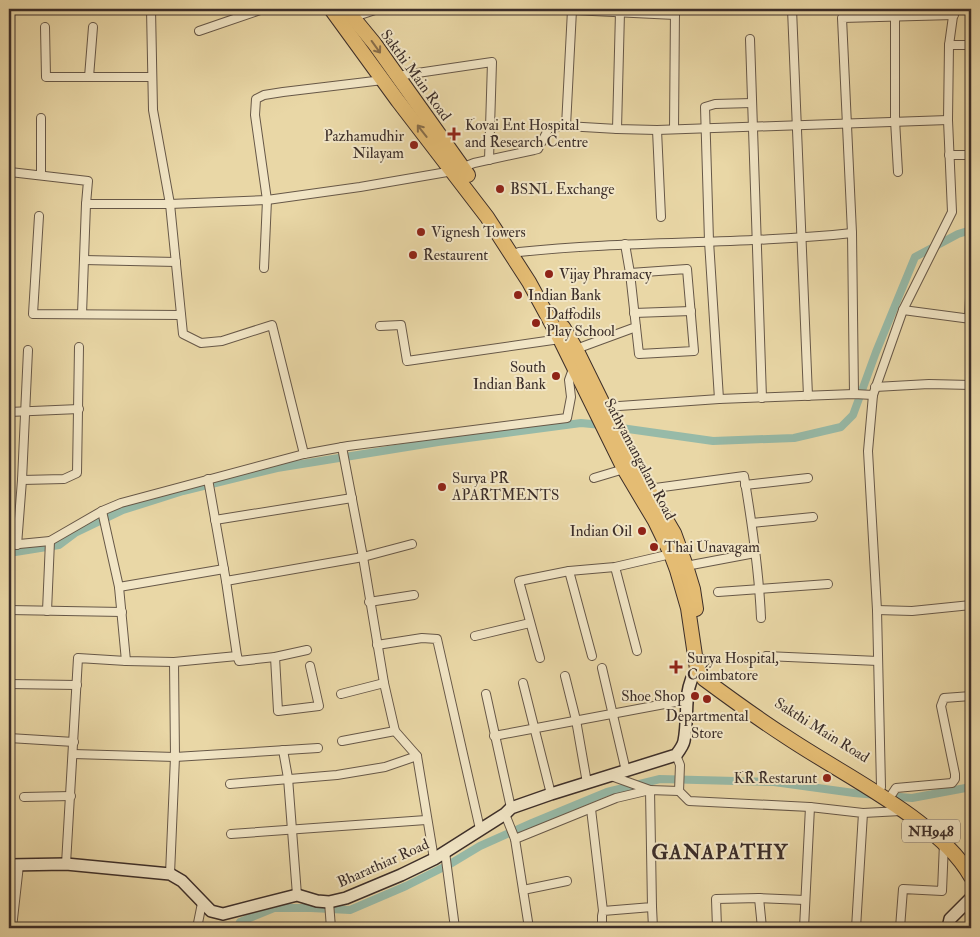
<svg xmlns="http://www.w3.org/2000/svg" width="980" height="937" font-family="'IM FELL Double Pica',serif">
	<rect width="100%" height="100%" fill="#e9d7a6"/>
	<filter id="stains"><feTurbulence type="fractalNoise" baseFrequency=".004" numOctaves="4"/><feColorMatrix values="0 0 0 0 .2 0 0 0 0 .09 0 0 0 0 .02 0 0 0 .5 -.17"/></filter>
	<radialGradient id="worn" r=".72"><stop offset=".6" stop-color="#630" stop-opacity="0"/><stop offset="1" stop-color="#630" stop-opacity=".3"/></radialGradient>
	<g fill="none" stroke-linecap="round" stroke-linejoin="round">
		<!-- canal -->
		<g stroke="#97baa8" stroke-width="8">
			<path d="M614,427L713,441L794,438L841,427L853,415L876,352L915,257L958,234L971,230"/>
			<path d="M9,553L59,545L75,533L123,510L183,491L277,468L438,442L581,423L602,425"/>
			<path d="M237,928L240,922L274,908H311L350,910L406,886L450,864L480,846L532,823L607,792L660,779L774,782L854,793L912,798L971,787"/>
		</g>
		<!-- minor casing -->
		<g stroke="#675848" stroke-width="10">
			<g id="minor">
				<path d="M151,9L153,110L170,204L267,200L360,187L453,171L474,163L534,150L538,149L549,128L566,126L617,129L657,130L948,120"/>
				<path d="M792,9L808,396"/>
				<path d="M895,9V120L898,172"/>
				<path d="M354,17L378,9"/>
				<path d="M45,27L46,77H151"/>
				<path d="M199,31L263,9"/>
				<path d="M750,39L762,398"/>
				<path d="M949,45H971"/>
				<path d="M397,76L492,62L489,160"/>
				<path d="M89,77L93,27"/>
				<path d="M41,118V175"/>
				<path d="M566,126L572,10L675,15"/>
				<path d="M617,129L620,12"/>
				<path d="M674,129L675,9"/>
				<path d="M657,130L661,217"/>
				<path d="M949,155H971"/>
				<path d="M9,197L10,172L88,181L86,204H170L183,334L201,343L222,341L272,325L304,454"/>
				<path d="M39,216L33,314L181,315"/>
				<path d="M519,252C630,240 741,245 852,233"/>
				<path d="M84,260L176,262"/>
				<path d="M264,268L267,200L255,115L256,99L264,95L283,92L383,80"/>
				<path d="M630,273L687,269L694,351L639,354L636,327"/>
				<path d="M903,310L971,319"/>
				<path d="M634,313L691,311"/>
				<path d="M82,314L86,204"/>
				<path d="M969,319L971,277"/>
				<path d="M380,326L401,325L407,361L560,339"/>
				<path d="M576,349L636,327L630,273L625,244"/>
				<path d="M875,387L929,384L971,385"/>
				<path d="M854,394L852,233L842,18L954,15"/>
				<path d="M719,399L709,241L705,107L715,104L752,103"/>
				<path d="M605,407L719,399L854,394L873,395"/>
				<path d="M9,412L79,409"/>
				<path d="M342,447L363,557L384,683L395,731L417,756L434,859"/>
				<path d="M594,478L624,469"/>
				<path d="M22,480L64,479L77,473L79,347"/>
				<path d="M745,485L808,478"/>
				<path d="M648,489L744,476C752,523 759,570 761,618"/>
				<path d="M102,511L119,587L126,661"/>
				<path d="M215,520L352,498"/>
				<path d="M752,523L813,517"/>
				<path d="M9,545L50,541L102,511L121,503L304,454L348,446L567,418L571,397L569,380L574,366"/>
				<path d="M17,545L22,480L28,350"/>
				<path d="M686,566L755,553"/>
				<path d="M615,567L637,651"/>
				<path d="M569,571L592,656"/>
				<path d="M226,581L363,557L412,544"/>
				<path d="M119,587L224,569"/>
				<path d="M718,592L828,584"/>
				<path d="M369,602L414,595"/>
				<path d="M9,610L122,612"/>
				<path d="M877,610L912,611L971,605"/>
				<path d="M47,611L50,541"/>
				<path d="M475,636L530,623"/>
				<path d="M377,645L422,638L437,639L480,829"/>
				<path d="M237,656L239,661L275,657L307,650"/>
				<path d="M766,656L878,661"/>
				<path d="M275,657L278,711L319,706L310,666"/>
				<path d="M540,658L519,581L569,571L615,567L671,554"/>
				<path d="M602,668L626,771"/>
				<path d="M565,676L576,720L587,783"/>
				<path d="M523,683L551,794"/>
				<path d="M9,684L77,685"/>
				<path d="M341,694L384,683"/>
				<path d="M486,694L511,808"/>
				<path d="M494,736L686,700"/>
				<path d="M9,738L74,742"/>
				<path d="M342,741L395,731"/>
				<path d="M283,750L288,778L297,895"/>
				<path d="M73,754L175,757L318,748"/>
				<path d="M676,755L680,765L679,791L689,801L810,807L863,813L856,928"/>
				<path d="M230,784L337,775L385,767L417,756"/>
				<path d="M881,787L877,610L868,451L873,395L903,310L952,212L948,120L949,45L954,9"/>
				<path d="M892,794L896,788L952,783L955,779V774L941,706L944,698L971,696"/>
				<path d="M24,797L71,796"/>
				<path d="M591,809L603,911"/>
				<path d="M863,813L901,811"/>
				<path d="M505,814L515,839L529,928"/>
				<path d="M231,834L426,820"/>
				<path d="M515,839L616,798L650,790L679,791"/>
				<path d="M445,852L455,928"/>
				<path d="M66,864L78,658L126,661L174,662"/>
				<path d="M170,874L175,757L174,662L237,656L226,581L208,479"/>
				<path d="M523,890L567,881"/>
				<path d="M759,898L762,928"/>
				<path d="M329,902L331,928"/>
				<path d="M652,907L653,928"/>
				<path d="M12,928L19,865"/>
				<path d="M197,928L202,903"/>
				<path d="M602,928V916L603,911L652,907L650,790L611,776"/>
				<path d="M717,928L716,899L759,898L805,900"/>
				<path d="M804,928L810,807"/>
				<path d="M900,928L903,889L942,891L944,843"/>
			</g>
		</g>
		<!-- secondary casing -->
		<g stroke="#3c2e29" stroke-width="14">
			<g id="secondary">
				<path d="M9,865L66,864L170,874L182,881L211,911L223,914L297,895L317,901L329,902L346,898L401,875L434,859L505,814L511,808L551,794L676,755C679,751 683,746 684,741C690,711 680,687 703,661"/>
				<path d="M948,928L950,919L971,898"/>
			</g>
		</g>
		<!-- trunk casing -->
		<g stroke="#3c2e29" stroke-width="16">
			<g id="trunk">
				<path d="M331,9L398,101L487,217L529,282L560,339L624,469L655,521L671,554L677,570L688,608L697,669L704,679C731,699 757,718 785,736C830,766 876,789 919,822C939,838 959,855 971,877"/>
				<path d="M346,9L374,43L468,175"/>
				<path d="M563,327L576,349L606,410L648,489L674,533L686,566L693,589L696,609"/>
			</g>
		</g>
		<!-- minor -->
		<use href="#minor" stroke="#f1e5c5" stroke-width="8"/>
		<!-- secondary -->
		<use href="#secondary" stroke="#f1e5c5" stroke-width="11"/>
		<!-- trunk -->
		<use href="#trunk" stroke="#e4bc73" stroke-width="14"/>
	</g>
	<!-- one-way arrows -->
	<defs><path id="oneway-shaft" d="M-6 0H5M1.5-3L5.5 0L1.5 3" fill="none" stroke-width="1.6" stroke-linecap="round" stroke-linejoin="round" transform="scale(1.25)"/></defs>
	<g stroke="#886e4a">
		<use href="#oneway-shaft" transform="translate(376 47) rotate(54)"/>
		<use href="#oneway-shaft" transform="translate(422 131) rotate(-128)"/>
	</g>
	<!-- markers -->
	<g fill="#8f2418" stroke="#f1e5c5" stroke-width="2">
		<path d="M451.5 126.5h5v5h5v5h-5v5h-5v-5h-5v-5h5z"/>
		<circle cx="414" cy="145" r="5"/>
		<circle cx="500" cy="189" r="5"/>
		<circle cx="421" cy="232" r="5"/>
		<circle cx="413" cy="255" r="5"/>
		<circle cx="549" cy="274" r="5"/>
		<circle cx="518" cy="295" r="5"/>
		<circle cx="536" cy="323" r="5"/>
		<circle cx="556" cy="376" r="5"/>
		<circle cx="442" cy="487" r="5"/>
		<circle cx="642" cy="531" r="5"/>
		<circle cx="654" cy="547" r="5"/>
		<path d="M673.5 659.5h5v5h5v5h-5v5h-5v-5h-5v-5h5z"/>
		<circle cx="695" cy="696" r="5"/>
		<circle cx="707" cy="699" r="5"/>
		<circle cx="827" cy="778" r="5"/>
	</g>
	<g text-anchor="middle" stroke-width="4" stroke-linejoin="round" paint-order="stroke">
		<!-- shield labels -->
		<rect fill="#f1e5c5" stroke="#726558" stroke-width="1" x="902" y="819.5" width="58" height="23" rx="4"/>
		<g font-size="14" font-weight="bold" fill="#3c2e29">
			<text x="931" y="836">NH948</text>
		</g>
		<!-- street labels -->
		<g font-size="15" fill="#3c2e29" stroke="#f1e5c5">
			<text transform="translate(416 75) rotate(54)" y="5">Sakthi Main Road</text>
			<text transform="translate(640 459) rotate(62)" y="5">Sathyamangalam Road</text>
			<text transform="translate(822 730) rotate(32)" y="5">Sakthi Main Road</text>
			<text transform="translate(383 863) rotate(-24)" y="5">Bharathiar Road</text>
		</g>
		<!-- poi labels -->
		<g font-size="15" fill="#3c2e29" stroke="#f1e5c5" text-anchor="start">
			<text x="465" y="130">Kovai Ent Hospital<tspan x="465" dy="17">and Research Centre</tspan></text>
			<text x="404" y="141" text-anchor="end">Pazhamudhir<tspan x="404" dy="17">Nilayam</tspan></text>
			<text x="510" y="194">BSNL Exchange</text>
			<text x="431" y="237">Vignesh Towers</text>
			<text x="423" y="260">Restaurent</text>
			<text x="559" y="279">Vijay Phramacy</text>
			<text x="528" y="300">Indian Bank</text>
			<text x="546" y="319">Daffodils<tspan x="546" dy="17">Play School</tspan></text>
			<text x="546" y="372" text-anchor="end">South<tspan x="546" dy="17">Indian Bank</tspan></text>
			<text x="452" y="483">Surya PR<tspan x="452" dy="17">APARTMENTS</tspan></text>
			<text x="632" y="536" text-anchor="end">Indian Oil</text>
			<text x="664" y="552">Thai Unavagam</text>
			<text x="687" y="663">Surya Hospital,<tspan x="687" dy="17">Coimbatore</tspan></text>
			<text x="685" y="701" text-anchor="end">Shoe Shop</text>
			<text x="707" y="721" text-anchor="middle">Departmental<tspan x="707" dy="17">Store</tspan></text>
			<text x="817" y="783" text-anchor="end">KR Restarunt</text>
		</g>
		<!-- district labels -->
		<g font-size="20" font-weight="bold" letter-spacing="1" fill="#3c2e29" stroke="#f1e5c5">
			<text x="720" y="859">GANAPATHY</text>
		</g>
	</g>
	<!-- margin -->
	<rect width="980" height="937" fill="none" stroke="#e9d7a6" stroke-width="30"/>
	<rect x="10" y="10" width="960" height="917" fill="none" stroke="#3c2e29" stroke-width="2.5"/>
	<rect x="15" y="15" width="950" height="907" fill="none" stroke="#3c2e29"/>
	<rect width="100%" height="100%" filter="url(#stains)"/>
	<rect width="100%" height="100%" fill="url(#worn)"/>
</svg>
